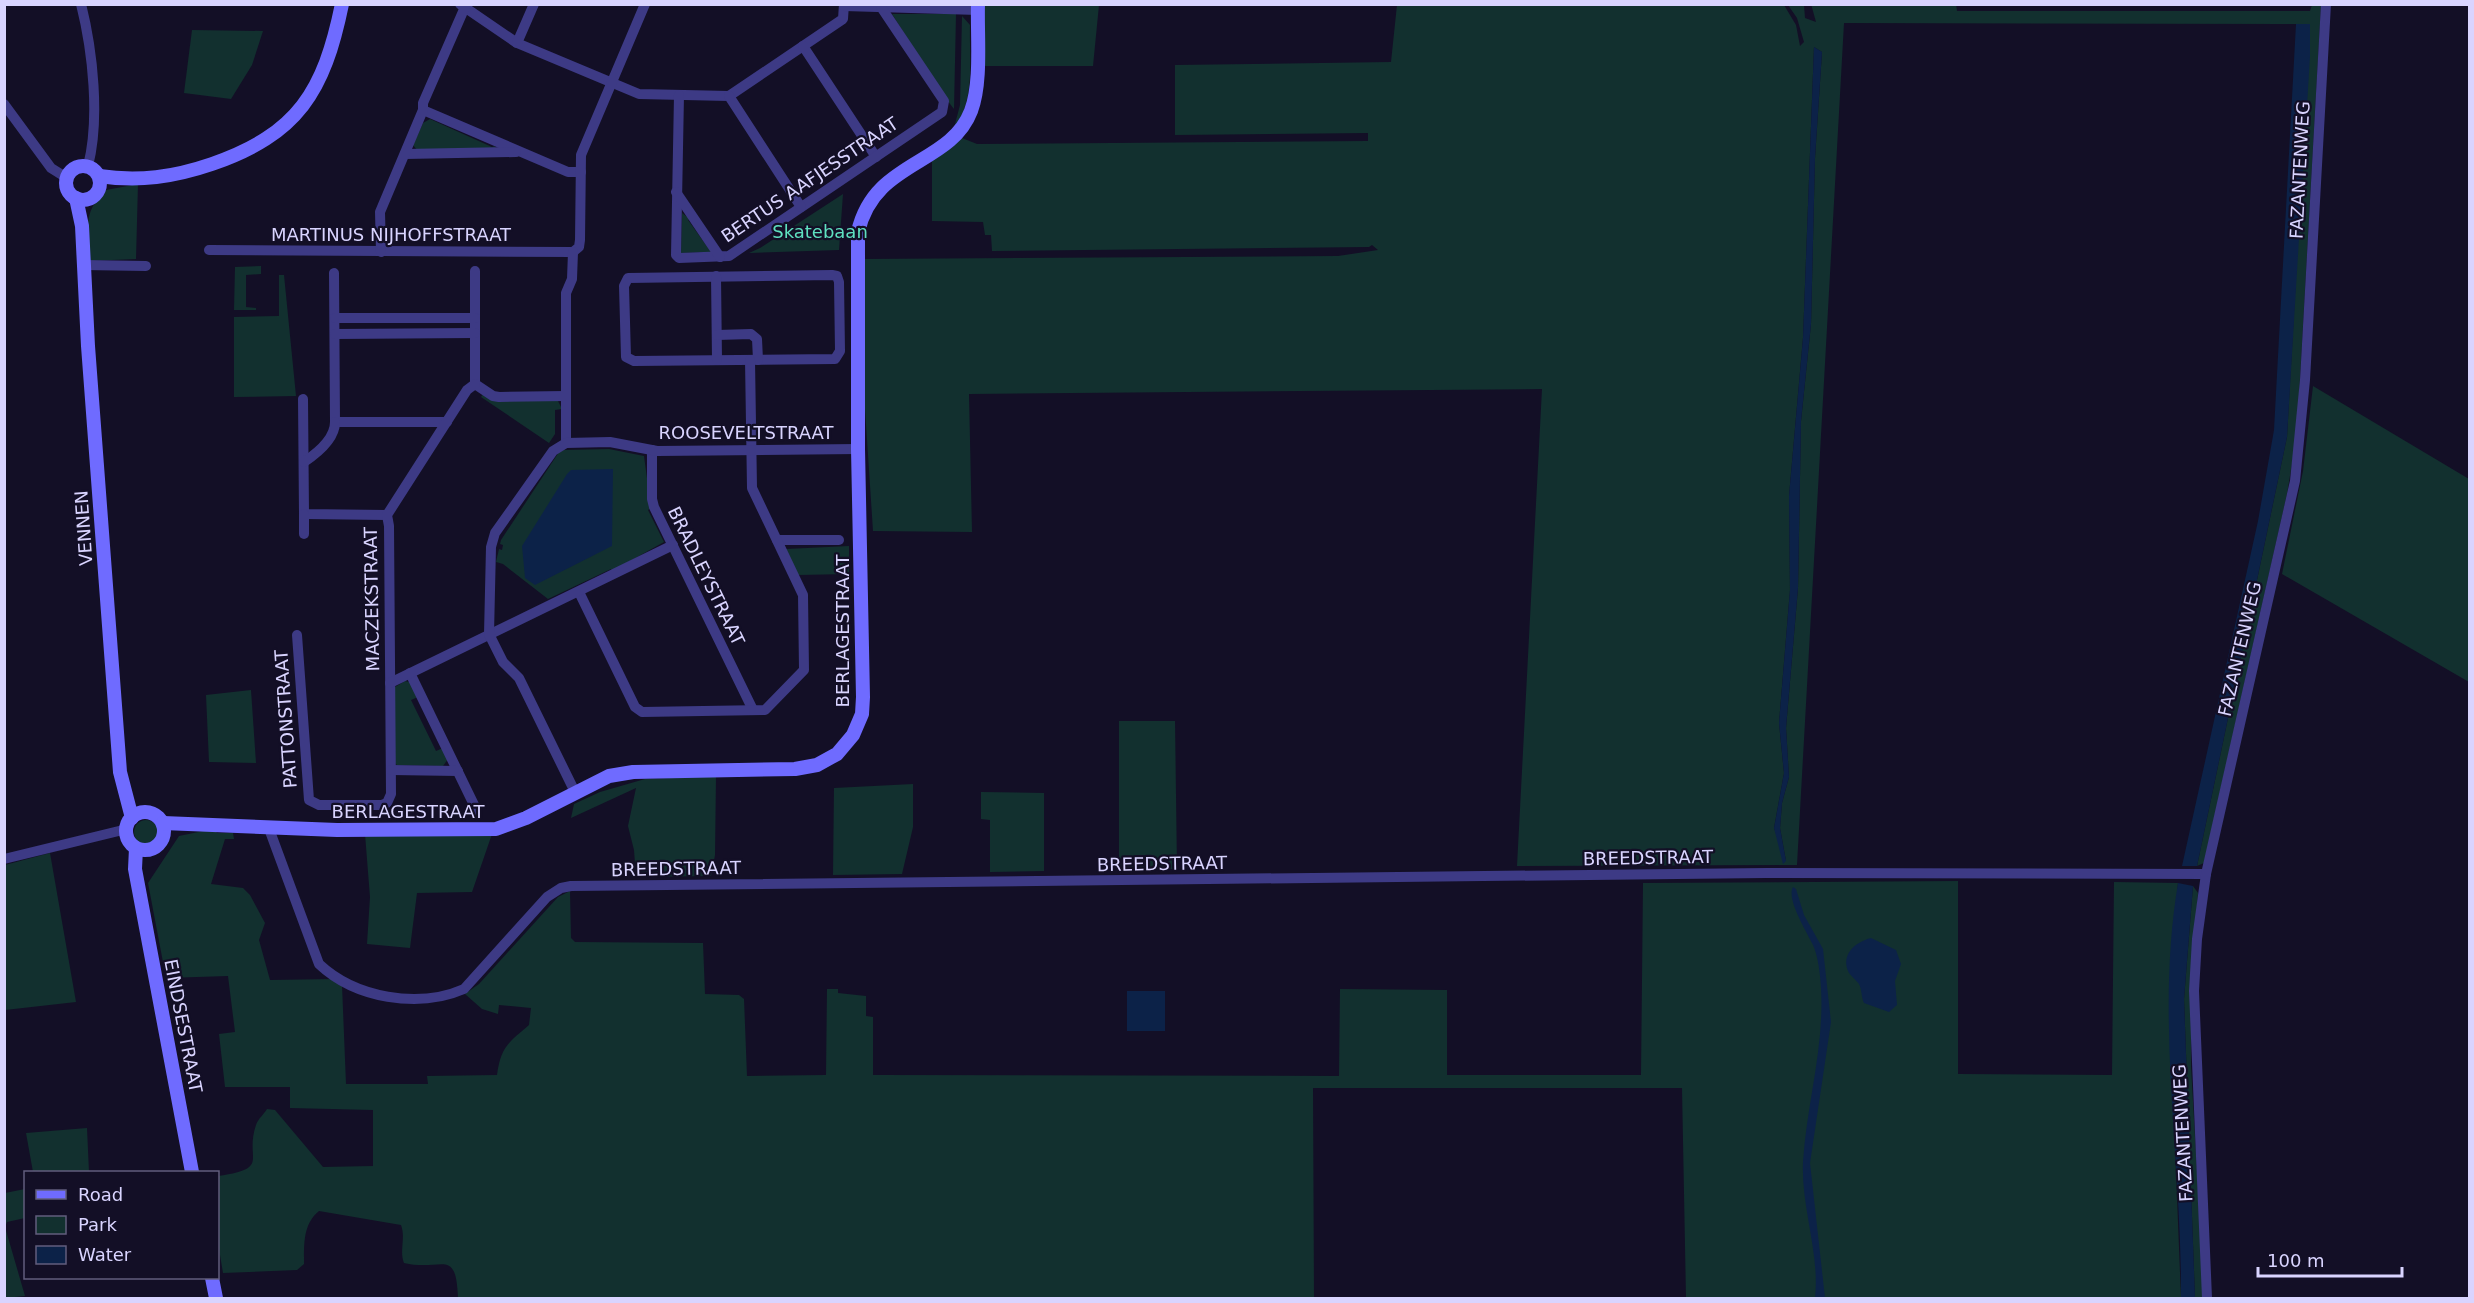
<svg xmlns="http://www.w3.org/2000/svg" width="2474" height="1303" font-family="'DejaVu Sans',sans-serif">
	<rect width="100%" height="100%" fill="#130f26"/>
	<!-- green -->
	<g fill="#12302f" fill-rule="evenodd">
		<path d="M1811,4H1956L1957,11H2310L2312,5H2321L2297,433L2287,494L2204,863L2197,866L2287,437L2310,24L1844,23L1797,865L1517,866L1542,389L969,394L972,532L873,531L864,394V259L1338,256L1378,250L1372,245L1369,247L992,251L991,235H985L983,222L932,221V158L962,138L977,144L1368,141V133L1175,135V65L1391,62L1397,5H1784L1796,25L1800,46L1804,42L1797,18L1788,5H1804L1805,18L1816,22ZM1814,47L1822,52L1815,158L1811,324L1801,421L1798,588L1786,728L1789,777L1782,803L1780,828L1786,861L1774,828L1784,773L1779,723L1790,590L1789,496L1803,338Z"/>
		<path d="M984,5H1099L1093,66H983Z"/>
		<path d="M892,14H956L954,109L947,100Z"/>
		<path d="M962,16L970,25C969,58 976,101 954,128L960,105Z"/>
		<path d="M192,30L263,31L252,65L231,99L184,93Z"/>
		<path d="M430,119L492,147L495,146L494,150H417L413,145L423,123Z"/>
		<path d="M138,184L136,259L88,261C88,246 85,222 92,208C95,201 103,198 106,190Z"/>
		<path d="M843,194L839,250L749,253L760,248Z"/>
		<path d="M682,213L690,219L688,220L711,252L681,253Z"/>
		<path d="M261,266V274L246,275V307L256,308V310H234L235,267Z"/>
		<path d="M279,275H284L296,396L234,397V317L279,316Z"/>
		<path d="M2313,386L2469,479V682L2282,574L2303,471Z"/>
		<path d="M483,394L558,401L562,409L555,410V434L549,443L481,397Z"/>
		<path d="M609,449L644,456L651,508L648,510L664,542L612,571L611,569L548,599L503,564L496,562L499,549L502,550L503,545L500,544L501,540L559,452L564,450Z"/>
		<path d="M849,546V574L798,575L786,549Z"/>
		<path d="M405,681L409,682L418,697L411,700L436,751L443,748L448,759L443,766L397,765L394,762L395,687Z"/>
		<path d="M251,690L256,763L209,762L206,695Z"/>
		<path d="M1119,721H1175L1177,869L1119,870Z"/>
		<path d="M716,776L715,855L711,876L636,877L634,850L628,826L636,788L571,818L574,804L600,792L645,779Z"/>
		<path d="M913,784V827L902,874L833,875L834,788Z"/>
		<path d="M981,792L1044,793V871L990,872V820L981,819Z"/>
		<circle cx="146" cy="832" r="12"/>
		<path d="M213,829L217,833H233L234,839H225L211,884L243,888L250,895L265,923L259,940L270,980L335,979L342,985L346,1084H428L427,1076L497,1075C501,1047 508,1043 529,1025L531,1008L499,1005L498,1014L482,1009L465,994L479,984L558,897L570,891L571,938L575,942L703,943L705,994L739,995L744,999L747,1076L826,1075L827,989H838V993L866,996V1016L873,1017V1075L1339,1076L1340,989L1447,990V1075H1641L1643,883L1958,881V1074L2112,1075L2114,882L2178,883L2169,995L2181,1298H1686L1682,1088H1313L1314,1298H458C456,1246 442,1272 404,1263C399,1251 406,1238 401,1225L319,1211C303,1224 304,1244 304,1264L297,1270L223,1273L218,1243V1176C272,1168 244,1160 256,1125C258,1119 264,1114 267,1109L275,1110L323,1167L373,1166V1110L290,1108V1087H225L219,1034L235,1032L228,976L166,978L148,883L179,836Z"/>
		<path d="M365,834H492L472,892L417,893L410,948L367,944L370,897Z"/>
		<path d="M50,853L76,1002L5,1010V865Z"/>
		<path d="M2193,886L2198,893L2191,977V1066L2204,1298H2195L2184,999Z"/>
		<path d="M87,1128L89,1172H33L26,1133Z"/>
		<path d="M25,1189V1218L7,1222L5,1227L25,1296L5,1298V1193Z"/>
	</g>
	<!-- water -->
	<g fill="#0c2248">
		<path d="M2296,24H2310V56L2287,437L2197,866H2182L2258,521L2274,430Z"/>
		<path d="M1814,47L1822,52L1815,158L1811,324L1801,421L1798,588L1786,728L1789,777L1782,803L1780,828L1786,861L1783,864L1774,828L1784,773L1779,723L1790,590L1789,496L1803,338Z"/>
		<path d="M613,469L612,546L535,585L525,578L522,546L567,474L571,470Z"/>
		<path d="M2178,883L2193,886L2184,999L2195,1298H2181C2182,1161 2155,1020 2178,883Z"/>
		<path d="M1793,887L1796,889L1804,915L1823,949L1831,1022L1810,1163L1825,1298H1815C1820,1253 1801,1208 1803,1162C1807,1099 1827,1040 1820,976C1819,966 1817,954 1813,945C1807,932 1786,899 1793,887Z"/>
		<path d="M1871,938L1896,950L1901,964L1895,981L1897,1005L1889,1012L1864,1003C1861,997 1862,990 1859,984C1856,980 1852,977 1849,973C1840,955 1855,942 1871,938Z"/>
		<rect x="1127" y="991" width="38" height="40"/>
	</g>
	<g fill="none" stroke-linecap="round" stroke-linejoin="round">
		<!-- street -->
		<g stroke="#3d3a85" stroke-width="10">
			<path d="M81,4C93,52 100,119 88,166"/>
			<path d="M460,4L517,43L639,94L729,96L843,19L844,4"/>
			<path d="M844,6L978,10"/>
			<path d="M517,43L534,4"/>
			<path d="M803,46L876,157"/>
			<path d="M679,95L676,255L679,258L729,256L942,112L944,101L881,7"/>
			<path d="M729,96L801,207"/>
			<path d="M4,104L51,168L67,178"/>
			<path d="M423,110L568,172H581"/>
			<path d="M405,154L516,152"/>
			<path d="M676,192L720,257"/>
			<path d="M209,250L573,252"/>
			<path d="M381,252L380,212L423,110V103L465,7"/>
			<path d="M573,252L579,247L580,240L581,155L645,4"/>
			<path d="M83,265L146,266"/>
			<path d="M475,271V384L493,396L499,397L566,396"/>
			<path d="M334,273L335,422H447"/>
			<path d="M832,275L837,276L839,282L840,351L835,359L634,361L626,357L624,286L628,278Z"/>
			<path d="M716,276L717,360"/>
			<path d="M335,318H475"/>
			<path d="M335,334L475,333"/>
			<path d="M717,335L751,334L757,339L758,360"/>
			<path d="M303,399L304,514L387,515"/>
			<path d="M566,443V293L572,279L573,252"/>
			<path d="M652,450V499L654,507L753,710"/>
			<path d="M304,462C316,454 335,439 335,422"/>
			<path d="M304,514V534"/>
			<path d="M777,540H839"/>
			<path d="M579,592L635,707L642,712L765,710L804,670L803,595L752,488L750,360"/>
			<path d="M297,635L309,800L319,805H382L387,803L391,794L389,526L387,515L467,390L475,384"/>
			<path d="M410,673L477,811"/>
			<path d="M390,683L673,545"/>
			<path d="M391,770L458,771"/>
			<path d="M575,792L519,678L503,662L489,634L491,547L495,533L553,451L566,443L610,442L657,451L858,449"/>
			<path d="M268,826L319,964C355,998 418,1009 464,989L547,897L561,888L571,886L1766,873L2206,874"/>
			<path d="M4,859L127,829"/>
			<path d="M2207,1298L2194,991L2197,939L2206,874L2295,481L2305,380L2326,4"/>
		</g>
		<!-- secondary -->
		<g stroke="#6f6bff" stroke-width="14">
			<circle cx="83" cy="183" r="17"/>
			<path d="M99,176C139,182 174,177 212,164C298,134 324,92 342,4"/>
			<path d="M76,198L82,226L88,346L120,772L132,818"/>
			<circle cx="145" cy="831" r="19"/>
			<path d="M163,823L337,830L496,829L526,818L609,776L633,772L795,769L817,765L837,754L853,735L862,714L863,697L858,449V232C874,160 950,166 971,111C982,82 977,36 978,4"/>
			<path d="M136,848L135,869L192,1172"/>
			<path d="M212,1278L216,1298"/>
		</g>
	</g>
	<g text-anchor="middle" stroke-width="4.5" stroke-linejoin="round" paint-order="stroke">
		<!-- street labels -->
		<g font-size="18" fill="#d9d4ff" stroke="#130f26">
			<text transform="translate(2300 170) rotate(-87)" y="6">FAZANTENWEG</text>
			<text transform="translate(810 180) rotate(-34)" y="6">BERTUS AAFJESSTRAAT</text>
			<text x="391" y="241">MARTINUS NIJHOFFSTRAAT</text>
			<text x="746" y="439">ROOSEVELTSTRAAT</text>
			<text transform="translate(84 528) rotate(-94)" y="6">VENNEN</text>
			<text transform="translate(706 576) rotate(64)" y="6">BRADLEYSTRAAT</text>
			<text transform="translate(372 599) rotate(-91)" y="6">MACZEKSTRAAT</text>
			<text transform="translate(843 631) rotate(-90)" y="6">BERLAGESTRAAT</text>
			<text transform="translate(2240 649) rotate(-77)" y="6">FAZANTENWEG</text>
			<text transform="translate(286 719) rotate(-94)" y="6">PATTONSTRAAT</text>
			<text x="408" y="818">BERLAGESTRAAT</text>
			<text transform="translate(1648 858) rotate(-1)" y="6">BREEDSTRAAT</text>
			<text transform="translate(1162 864) rotate(-1)" y="6">BREEDSTRAAT</text>
			<text transform="translate(676 869) rotate(-1)" y="6">BREEDSTRAAT</text>
			<text transform="translate(183 1026) rotate(79)" y="6">EINDSESTRAAT</text>
			<text transform="translate(2183 1133) rotate(-93)" y="6">FAZANTENWEG</text>
		</g>
		<!-- park labels -->
		<g font-size="18" fill="#5fe0c0" stroke="#130f26">
			<text x="820" y="238">Skatebaan</text>
		</g>
	</g>
	<!-- border -->
	<rect width="2474" height="1303" fill="none" stroke="#d9d4ff" stroke-width="12"/>
	<!-- legend -->
	<rect x="24" y="1171" width="195" height="108" fill="#130f26" stroke="#625e7d" stroke-width="1.5"/>
	<rect x="36" y="1190" width="30" height="9" fill="#6f6bff" stroke="#625e7d" stroke-width="1.5"/>
	<text x="78" y="1201" font-size="18" fill="#d9d4ff">Road</text>
	<rect x="36" y="1216" width="30" height="18" fill="#12302f" stroke="#625e7d" stroke-width="1.5"/>
	<text x="78" y="1231" font-size="18" fill="#d9d4ff">Park</text>
	<rect x="36" y="1246" width="30" height="18" fill="#0c2248" stroke="#625e7d" stroke-width="1.5"/>
	<text x="78" y="1261" font-size="18" fill="#d9d4ff">Water</text>
	<!-- scale -->
	<path d="M2258 1267v9h144v-9" fill="none" stroke="#d9d4ff" stroke-width="3"/>
	<text x="2267" y="1267" font-size="18" fill="#d9d4ff" stroke="#130f26" stroke-width="4.5" paint-order="stroke">100 m</text>
</svg>
